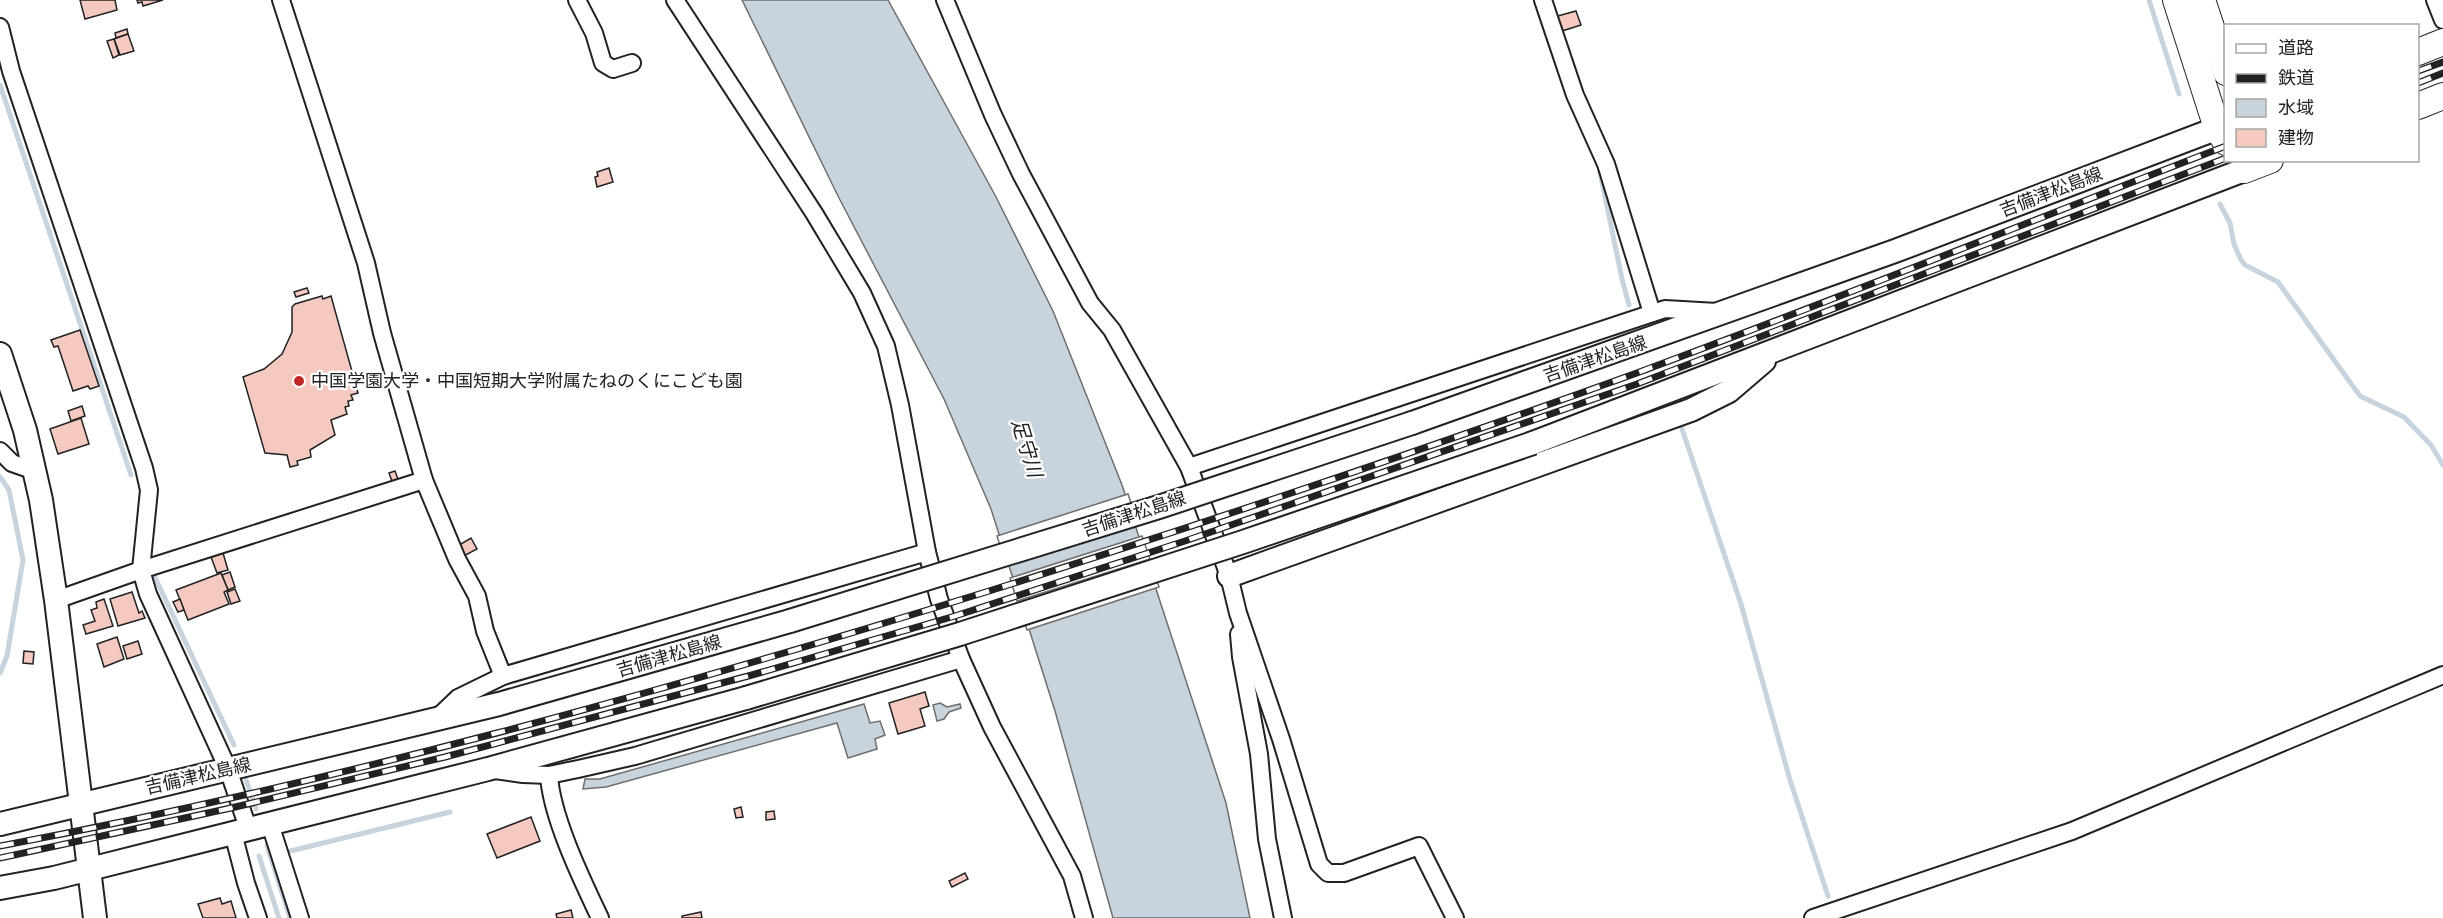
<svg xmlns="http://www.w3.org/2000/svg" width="2443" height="918" font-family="'PT Sans Narrow','Noto Sans JP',sans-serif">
	<rect width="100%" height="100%" fill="#fff"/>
	<!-- water -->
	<g fill="#c7d3dd" stroke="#6f6f6f" stroke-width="1.5">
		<path d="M742,0H888L995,195L1053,311L1122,485L1226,803L1250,918H1113L1055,711L991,509L944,399L839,198Z"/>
		<path d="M940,703L947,707L960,704L961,708L949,712L944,719L937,721L933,705Z"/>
		<path d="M864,704L870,723L880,721L885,735L875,739L877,749L848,758L837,723L606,787L583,789L585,779H600Z"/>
	</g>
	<!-- pier -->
	<g fill="#fff" stroke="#6f6f6f" stroke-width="1.5">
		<path d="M1128,494L1138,524L1006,565L997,536Z"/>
		<path d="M1142,536L1150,559L1017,601L1010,578Z"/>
		<path d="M1151,563L1159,587L1027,630L1019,605Z"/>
	</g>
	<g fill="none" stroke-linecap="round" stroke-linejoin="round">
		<!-- stream -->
		<g stroke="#c7d3dd" stroke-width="5">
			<path d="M2149,0L2179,94"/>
			<path d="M0,85L131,475"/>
			<path d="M1600,172L1622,279L1629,305"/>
			<path d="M2220,204L2230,223L2234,244L2241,260L2245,265L2278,282L2360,396L2404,417L2431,445L2443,465"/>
			<path d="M1679,420L1741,604L1790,780L1828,896"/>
			<path d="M0,477L9,490L23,560L7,656L0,673"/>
			<path d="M152,571L234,745"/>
			<path d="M245,777L256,809"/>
			<path d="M267,845L290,918"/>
			<path d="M259,856L279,918"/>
			<path d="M270,856L450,812"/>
		</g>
	</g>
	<!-- building -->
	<g fill="#f3c9c0" stroke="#222" stroke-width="1.5">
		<path d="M80,0H115L117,10L85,19Z"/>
		<path d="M137,0H163L143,6L142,2L138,3Z"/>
		<path d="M1576,11L1581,25L1559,32L1554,17Z"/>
		<path d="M127,29L128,34L116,38L115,33Z"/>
		<path d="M128,34L134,51L120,55L114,39Z"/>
		<path d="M114,39L119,55L113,58L107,41Z"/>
		<path d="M609,168L613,182L597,187L595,177L598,176L597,172Z"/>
		<path d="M307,288L309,293L296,297L294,292Z"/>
		<path d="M322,296L323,299L331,296L358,393L351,395L353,400L348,401L349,406L345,407L347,414L331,420L335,435L310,450L311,457L297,461L298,465L290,467L287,455L265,453L243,377L264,369L282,354L292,332V307L295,304Z"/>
		<path d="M80,330L99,386L90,389L88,386L73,391L58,346L54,347L51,340Z"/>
		<path d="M82,406L85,416L71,421L68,411Z"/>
		<path d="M81,418L89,444L58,454L50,429Z"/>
		<path d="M395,471L399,482L393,484L389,473Z"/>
		<path d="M471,538L477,549L460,558L454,548Z"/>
		<path d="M223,553L228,570L217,573L211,557Z"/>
		<path d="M230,572L235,587L228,590L222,575Z"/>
		<path d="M221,573L228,590L224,592L229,604L188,620L176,590Z"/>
		<path d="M235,589L240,601L231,604L227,592Z"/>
		<path d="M132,592L139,613L142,611L145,618L118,626L110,599Z"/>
		<path d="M104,599L113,626L86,634L83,625L95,621L91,610L97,608L96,602Z"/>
		<path d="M180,599L184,610L178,612L173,602Z"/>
		<path d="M117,637L124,659L104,667L97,644Z"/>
		<path d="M138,641L142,654L127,659L123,646Z"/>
		<path d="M24,651L34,652L33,664L23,663Z"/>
		<path d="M925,692L929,706L920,709L925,726L898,734L889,703Z"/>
		<path d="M741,807L743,817L736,818L734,809Z"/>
		<path d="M774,811L775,819L766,820V812Z"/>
		<path d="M531,817L540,841L497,858L487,834Z"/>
		<path d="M965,873L968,879L952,887L949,881Z"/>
		<path d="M220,898L222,904L231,901L236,918H203L198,904Z"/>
		<path d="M571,910L573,918H557L556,914Z"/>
		<path d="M701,912L702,918H682V916Z"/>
	</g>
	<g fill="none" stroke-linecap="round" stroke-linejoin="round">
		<!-- street casing -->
		<g stroke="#222" stroke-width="20">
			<g id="street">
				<path d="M577,0L594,33L603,63L613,69L632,63"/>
				<path d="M675,0L814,213L862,293L886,346L900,405L927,552L939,599L961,659L992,727L1072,876L1084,918"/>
				<path d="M945,0L993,115L1021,174L1090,303L1112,330L1189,467L1229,576L1238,613L1281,739L1319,864L1328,873H1344L1419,846L1455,918"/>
				<path d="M1543,0L1575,95L1606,164L1652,313"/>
				<path d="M2435,0L2443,20"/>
				<path d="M0,27L11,71L144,468L149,490L141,570L148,594L228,769L248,828"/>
				<path d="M0,451L12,463L35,471"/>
				<path d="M1189,467L1665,309L1717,312"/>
				<path d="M424,480L457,559L477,596L485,631L503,676"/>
				<path d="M56,600L141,570L424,480L382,333L366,263L281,0"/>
				<path d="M1239,634L1241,657L1259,754L1267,839L1283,918"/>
				<path d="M436,719L458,698L503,676L927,552"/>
				<path d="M495,770L523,774L549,775L578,769L635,756L961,659"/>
				<path d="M549,775C551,816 582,880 600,918"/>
				<path d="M270,824L300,918"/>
				<path d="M233,833L246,883L258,918"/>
				<path d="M1813,918L2072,831L2443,675"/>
			</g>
		</g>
		<!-- secondary casing -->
		<g stroke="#222" stroke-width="26">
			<g id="secondary">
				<path d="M0,354L25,430L41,500L56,600L95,918"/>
				<path d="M1412,423L1895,251L2226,125"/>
				<path d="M1533,443L2244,170"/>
				<path d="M1229,576L1691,410L1729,391L1764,361"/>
				<path d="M0,824L499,704L790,621"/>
				<path d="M0,888L54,878L488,769L746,698"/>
			</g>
		</g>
		<!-- primary casing -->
		<g stroke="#222" stroke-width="28">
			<g id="primary">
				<path d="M2176,0L2217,128L2226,142"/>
				<path d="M2202,0L2226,72"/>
				<path d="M2418,52L2443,42"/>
				<path d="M2418,106L2443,96"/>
				<path d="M2244,170L2270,160"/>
			</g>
		</g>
		<!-- street -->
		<use href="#street" stroke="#fff" stroke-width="16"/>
		<!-- secondary -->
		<use href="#secondary" stroke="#fff" stroke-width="22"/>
		<!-- primary -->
		<use href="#primary" stroke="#fff" stroke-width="26"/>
		<!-- rail casing -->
		<g stroke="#222" stroke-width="7">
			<g id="rail">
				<path d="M2418,71L2443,62"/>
				<path d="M2418,83L2443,73"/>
				<path d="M0,846C334,783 664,692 989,591C1205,523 1421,451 1634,374C1832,301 2028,222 2226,146"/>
				<path d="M0,858L231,808L445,757L752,675L955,616L1185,541L1637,384L2226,158"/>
			</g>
		</g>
		<!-- rail -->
		<use href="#rail" stroke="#fff" stroke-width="4.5" stroke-dasharray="14" stroke-linecap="butt"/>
		<!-- secondary-bridge casing -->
		<g stroke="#222" stroke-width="26" stroke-linecap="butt">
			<g id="secondary-bridge">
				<path d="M790,621L1162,506L1412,423"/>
				<path d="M746,698L960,634L1243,542L1533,443"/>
			</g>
		</g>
		<!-- secondary-bridge -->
		<use href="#secondary-bridge" stroke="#fff" stroke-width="22"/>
	</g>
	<!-- markers -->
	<circle fill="#c62828" stroke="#fff" stroke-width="2" cx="299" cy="381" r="6"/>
	<g text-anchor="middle" stroke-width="4.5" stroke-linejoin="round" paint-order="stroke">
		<!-- street labels -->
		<g font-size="18" fill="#222" stroke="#fff">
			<text transform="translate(2051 192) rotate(-21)" y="6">吉備津松島線</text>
			<text transform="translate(1595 359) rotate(-19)" y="6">吉備津松島線</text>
			<text transform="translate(1134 514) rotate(-18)" y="6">吉備津松島線</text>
			<text transform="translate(669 656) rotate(-16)" y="6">吉備津松島線</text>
			<text transform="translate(198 776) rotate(-13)" y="6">吉備津松島線</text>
		</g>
		<!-- poi labels -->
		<g font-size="18" fill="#222" stroke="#fff" text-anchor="start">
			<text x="311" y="387">中国学園大学・中国短期大学附属たねのくにこども園</text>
		</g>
		<!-- water labels -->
		<g font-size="20" font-style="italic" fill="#222" stroke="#fff">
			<text transform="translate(1027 448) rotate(73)" y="7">足守川</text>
		</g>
	</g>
	<!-- legend -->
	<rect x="2224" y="24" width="195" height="138" fill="#ffffff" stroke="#a7a7a7" stroke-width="1.5"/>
	<rect x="2236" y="44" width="30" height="9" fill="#ffffff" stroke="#a7a7a7" stroke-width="1.5"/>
	<text x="2278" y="54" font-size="18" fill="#222222">道路</text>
	<rect x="2236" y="74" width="30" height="9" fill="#222222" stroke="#a7a7a7" stroke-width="1.5"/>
	<text x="2278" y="84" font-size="18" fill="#222222">鉄道</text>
	<rect x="2236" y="99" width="30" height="18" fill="#c7d3dd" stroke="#a7a7a7" stroke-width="1.5"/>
	<text x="2278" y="114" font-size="18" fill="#222222">水域</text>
	<rect x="2236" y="129" width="30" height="18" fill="#f3c9c0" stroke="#a7a7a7" stroke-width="1.5"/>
	<text x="2278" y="144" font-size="18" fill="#222222">建物</text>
</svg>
